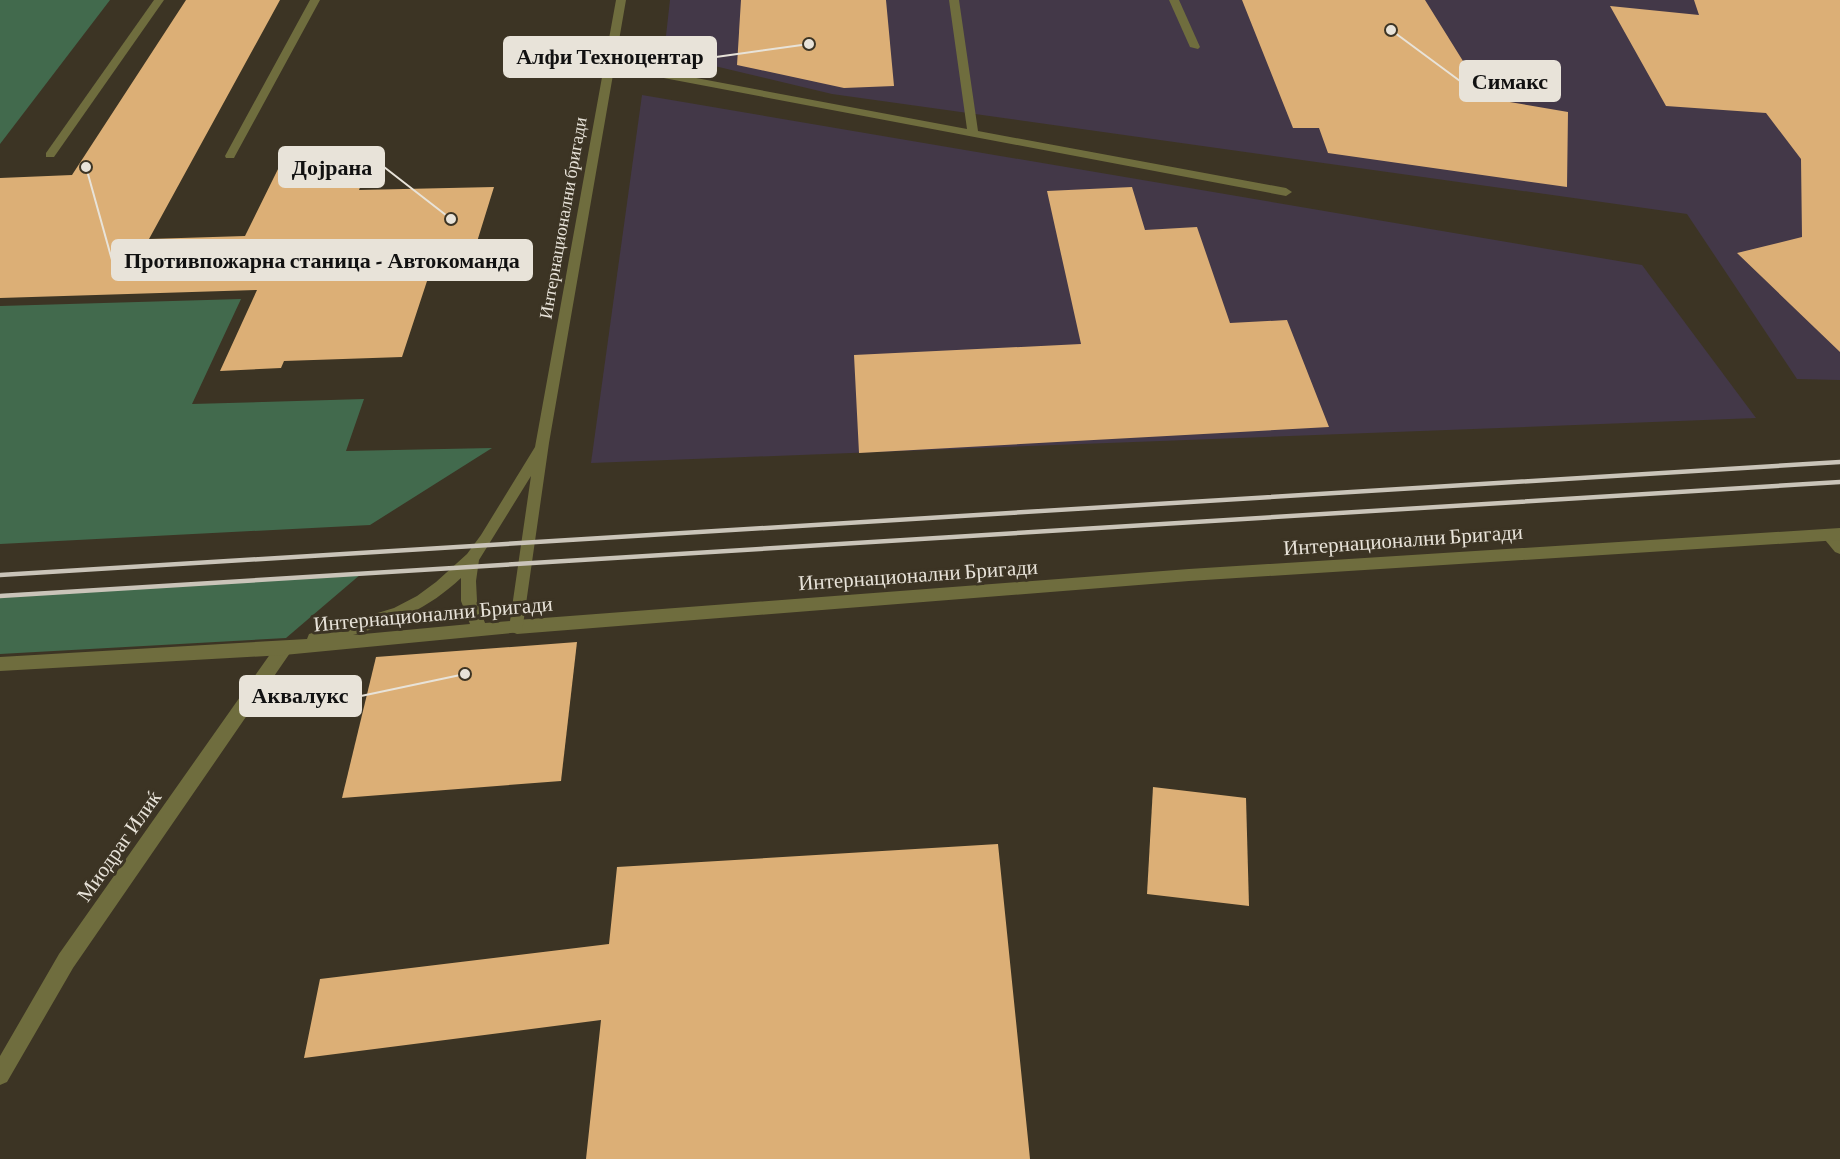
<svg xmlns="http://www.w3.org/2000/svg" width="1840" height="1159" font-family="'Crimson Pro',serif">
	<rect width="100%" height="100%" fill="#3c3424"/>
	<!-- industrial -->
	<g fill="#433848">
		<path d="M670,0H1792L1840,66V380L1797,379L1687,214L832,94L664,54Z"/>
		<path d="M642,95L1642,265L1756,418L591,463Z"/>
	</g>
	<!-- green -->
	<g fill="#426a4d">
		<path d="M0,0H110L0,144Z"/>
		<path d="M241,299L192,404L364,399L346,451L492,448L370,525L0,544V306Z"/>
		<path d="M361,574L286,638L0,654V594Z"/>
	</g>
	<!-- building -->
	<g fill="#dcaf76">
		<path d="M186,0H280L149,239L245,236L280,165L370,162L359,190L494,187L467,274L429,275L402,357L284,361L281,368L220,371L257,290L0,298V178L72,175Z"/>
		<path d="M741,0H886L894,86L844,88L737,65Z"/>
		<path d="M1242,0H1425L1486,98L1568,112L1567,187L1328,153L1319,128H1293Z"/>
		<path d="M1694,0H1840V352L1737,253L1802,237L1801,159L1766,113L1666,106L1610,6L1699,15Z"/>
		<path d="M1132,187L1145,230L1197,227L1230,323L1287,320L1329,427L859,453L854,355L1081,344L1047,191Z"/>
		<path d="M577,642L561,781L342,798L376,657Z"/>
		<path d="M1153,787L1246,798L1249,906L1147,894Z"/>
		<path d="M998,844L1030,1159H586L601,1020L304,1058L320,979L609,944L617,867Z"/>
	</g>
	<g fill="none" stroke-linecap="round" stroke-linejoin="round">
		<!-- service -->
		<g fill="#6f6d3e" fill-rule="evenodd">
			<path d="M154,0H164L54,157H46V153Z"/>
			<path d="M310,0H320L235,156L234,158H226L225,156Z"/>
			<path d="M949,0H959L978,131L1286,188L1292,192L1286,196L611,68L606,65L611,62L967,129Z"/>
			<path d="M1169,0H1179L1200,47L1198,49L1190,47Z"/>
			<path d="M1828,529L1840,538V554L1835,552L1821,535L1823,531Z"/>
		</g>
		<!-- minor -->
		<g fill="#6f6d3e" fill-rule="evenodd">
			<path d="M1840,528V540L1189,581L517,634L512,632L509,627L512,622L517,620L1189,569Z"/>
			<path d="M284,641L290,643L292,648L290,653L73,968L7,1082L0,1085V1056L59,954L278,643Z"/>
		</g>
		<!-- tertiary -->
		<path fill="#6f6d3e" fill-rule="evenodd" d="M616,0H626L549,443L522,632L284,655L0,671V657L307,639L309,634L394,608L417,596L436,582L467,554L481,535L535,447ZM531,476L510,621L485,623L477,601L476,581L479,560ZM461,578V601L470,624L353,635C395,623 429,608 461,578Z"/>
		<!-- rail -->
		<g stroke="#cac4b9" stroke-width="4.5">
			<path d="M0,575L1840,462"/>
			<path d="M0,596L1840,482"/>
		</g>
	</g>
	<g text-anchor="middle" stroke-width="6" stroke-linejoin="round" paint-order="stroke">
		<!-- far-street labels -->
		<g font-size="18" fill="#e8e3d9" stroke="#3c3424">
			<text transform="translate(563 218) rotate(-80)" y="6">Интернационални бригади</text>
		</g>
		<!-- street labels -->
		<g font-size="21" fill="#e8e3d9" stroke="#3c3424">
			<text transform="translate(1403 540) rotate(-4)" y="7">Интернационални Бригади</text>
			<text transform="translate(918 575) rotate(-4)" y="7">Интернационални Бригади</text>
			<text transform="translate(433 614) rotate(-5)" y="7">Интернационални Бригади</text>
			<text transform="translate(119 846) rotate(-55)" y="7">Миодраг Илиќ</text>
		</g>
	</g>
	<!-- callouts -->
	<path fill="none" stroke="#e8e3d9" stroke-width="2" d="M809 44L716 57M1391 30L1460 81M451 219L384 167M86 167L112 260M465 674L361 696"/>
	<g fill="#e8e3d9" stroke="#3c3424" stroke-width="2">
		<circle cx="809" cy="44" r="6"/>
		<circle cx="1391" cy="30" r="6"/>
		<circle cx="451" cy="219" r="6"/>
		<circle cx="86" cy="167" r="6"/>
		<circle cx="465" cy="674" r="6"/>
	</g>
	<g fill="#e8e3d9" stroke="#e8e3d9" stroke-width="2">
		<rect x="504" y="37" width="212" height="40" rx="6"/>
		<rect x="1460" y="61" width="100" height="40" rx="6"/>
		<rect x="279" y="147" width="105" height="40" rx="6"/>
		<rect x="112" y="240" width="420" height="40" rx="6"/>
		<rect x="240" y="676" width="121" height="40" rx="6"/>
	</g>
	<g font-size="22" text-anchor="middle" font-weight="bold" fill="#111">
		<text x="610" y="64">Алфи Техноцентар</text>
		<text x="1510" y="89">Симакс</text>
		<text x="332" y="175">Дојрана</text>
		<text x="322" y="268">Противпожарна станица - Автокоманда</text>
		<text x="300" y="703">Аквалукс</text>
	</g>
</svg>
